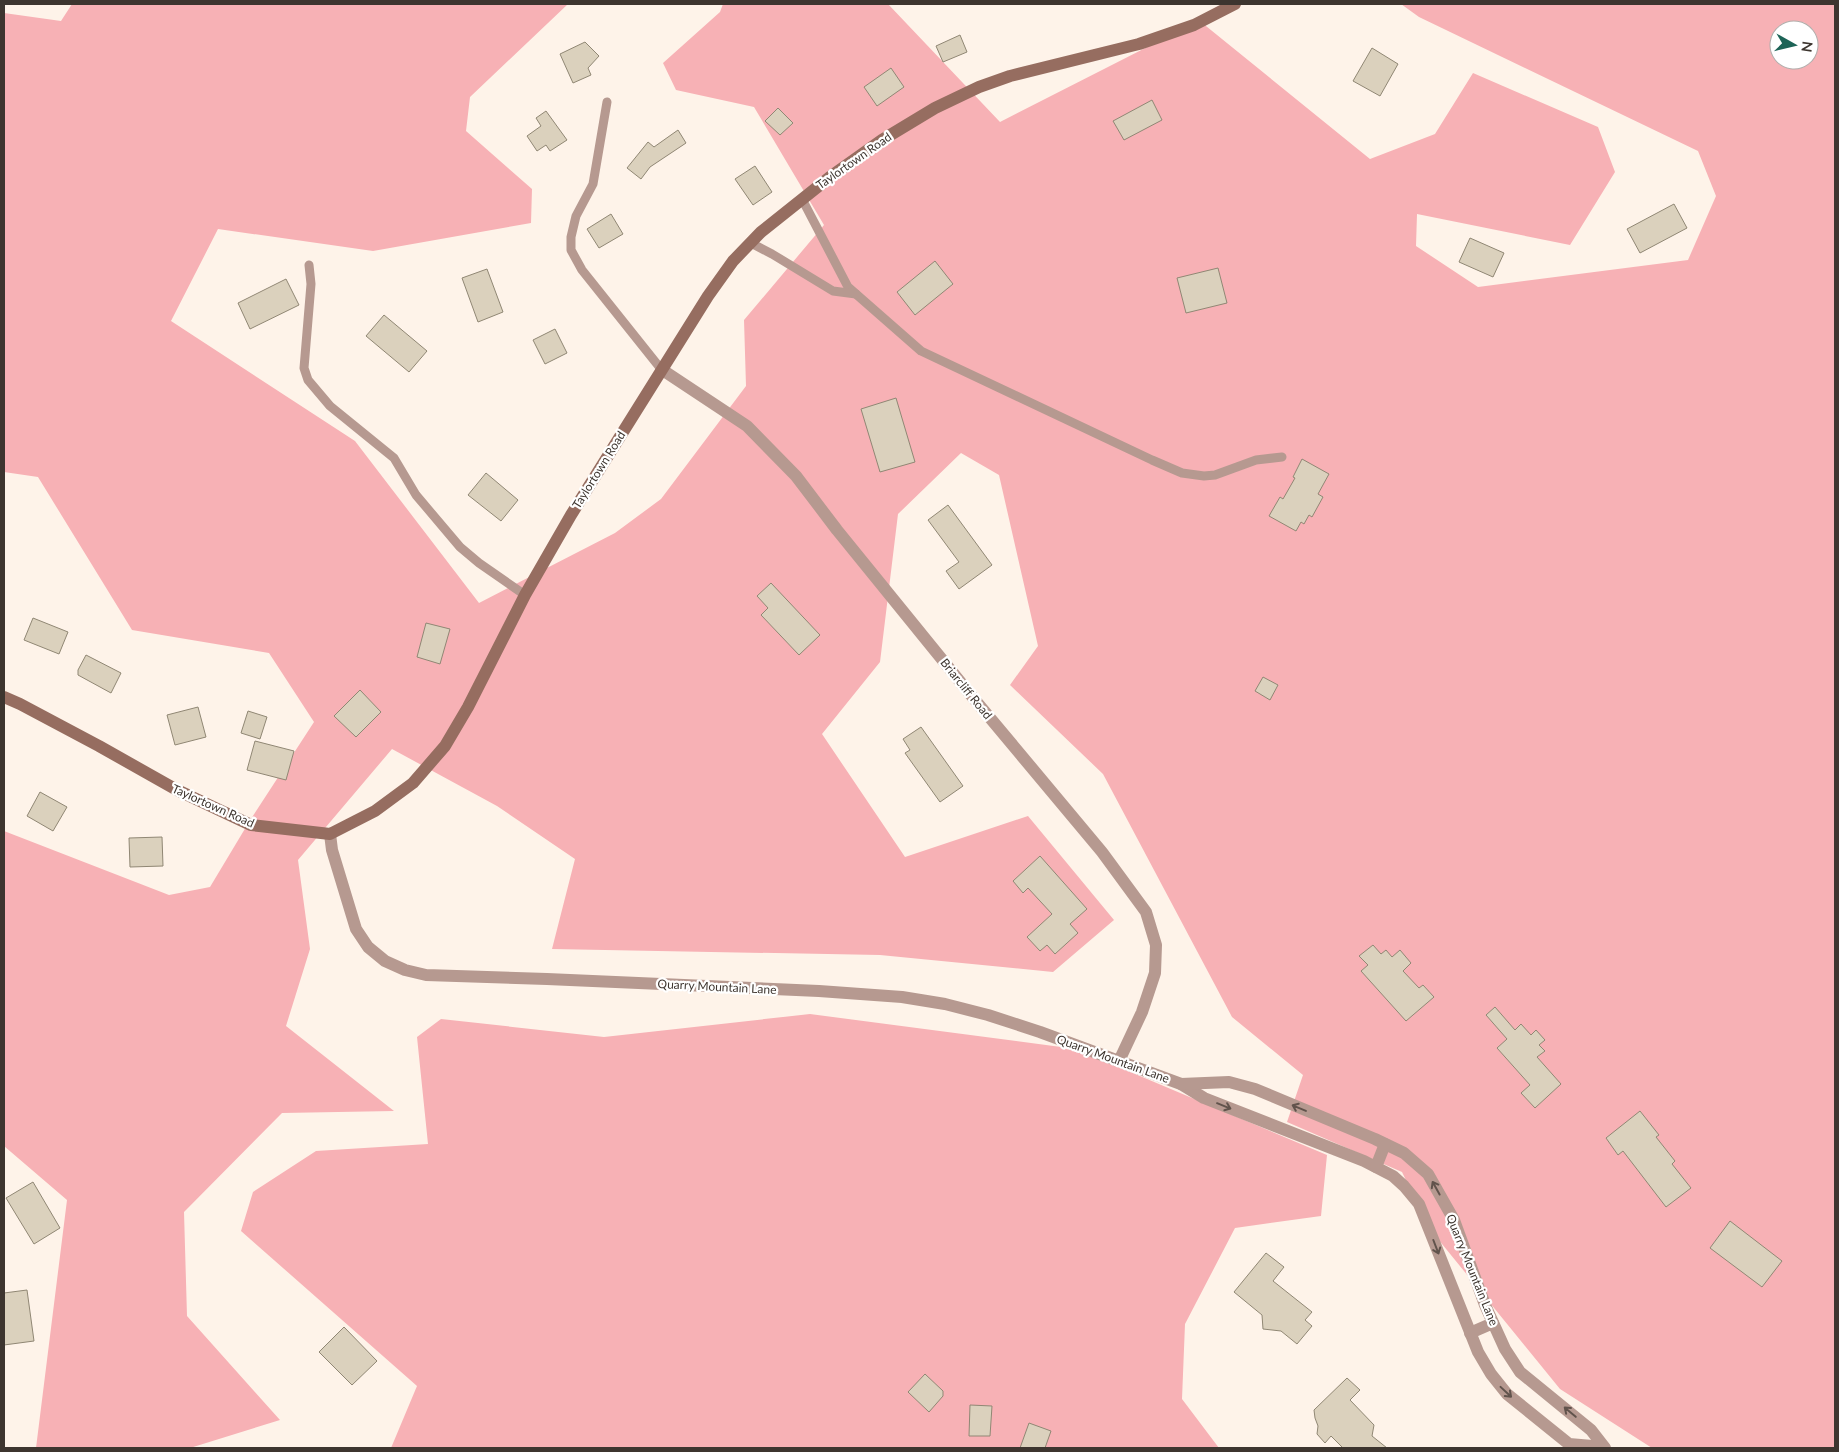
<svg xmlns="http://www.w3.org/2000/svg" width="1839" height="1452" font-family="Lato,sans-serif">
	<rect width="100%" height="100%" fill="#fef3e9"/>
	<!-- forest -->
	<g fill="#f7b1b5" fill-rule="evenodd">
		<path d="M72,4H568L470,97L466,131L532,189L531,223L373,251L218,229L171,321L355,441L479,603L615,533L661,499L746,386L744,320L824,225L754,107L676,90L663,63L720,12L723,4H888L1000,122L1163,39L1201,22L1370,159L1435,134L1473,73L1598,127L1615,172L1570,245L1417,214L1416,246L1478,287L1688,260L1716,196L1698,151L1419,17L1401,4H1835V1448H1652L1560,1389L1429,1228L1402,1172L1287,1122L1303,1075L1232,1017L1103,774L1010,685L1038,646L999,475L961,453L898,514L880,662L822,734L905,857L1028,816L1114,920L1053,972L880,955L552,949L575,859L497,806L392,749L298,860L310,949L286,1026L394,1111L282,1113L184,1212L187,1316L280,1420L190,1448H36L67,1200L4,1146V831L169,895L210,887L249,822L314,722L269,653L132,630L38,477L4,472V13L61,21ZM1779,30H1809V60H1779Z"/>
		<path d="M810,1014L1076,1049L1327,1155L1321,1216L1235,1228L1185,1324L1182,1399L1219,1448H391L417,1386L241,1231L253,1192L316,1151L428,1144L417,1037L441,1019L604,1037Z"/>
	</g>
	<!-- building -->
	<g fill="#dbd1bd" stroke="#908774">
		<path d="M960,35L967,52L943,62L936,46Z"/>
		<path d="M585,42L599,56L588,68L591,75L573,83L560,54Z"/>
		<path d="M1372,48L1398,64L1380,96L1353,81Z"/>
		<path d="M891,68L904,87L877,106L864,87Z"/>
		<path d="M1152,100L1162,120L1124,140L1113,121Z"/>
		<path d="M778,108L793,123L780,135L765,121Z"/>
		<path d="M546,111L567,140L550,151L546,145L537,151L527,136L541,126L536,118Z"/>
		<path d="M678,130L686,143L650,167L641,179L627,168L648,142L654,147Z"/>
		<path d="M755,166L772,192L753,205L735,179Z"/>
		<path d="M1674,204L1687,228L1640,253L1627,229Z"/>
		<path d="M611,214L623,234L599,248L587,229Z"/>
		<path d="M1470,238L1504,253L1493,277L1459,262Z"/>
		<path d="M935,261L953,284L915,315L897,292Z"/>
		<path d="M1218,268L1227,303L1186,313L1177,278Z"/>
		<path d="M487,269L503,312L478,322L462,278Z"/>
		<path d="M286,279L299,305L250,329L238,303Z"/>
		<path d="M384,315L427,351L409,372L366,336Z"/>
		<path d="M555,329L567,353L545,364L533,340Z"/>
		<path d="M896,398L915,462L880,472L861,409Z"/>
		<path d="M1302,459L1329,474L1318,494L1323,497L1312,517L1309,515L1304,524L1301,522L1296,531L1269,516L1280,497L1283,499L1295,478L1293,477Z"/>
		<path d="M486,473L518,500L501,521L468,495Z"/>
		<path d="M948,505L992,565L959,589L946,571L959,562L928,520Z"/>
		<path d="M771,583L820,635L799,655L761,615L768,608L757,596Z"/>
		<path d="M33,618L68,632L59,654L24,640Z"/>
		<path d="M426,623L450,629L440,664L417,657Z"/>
		<path d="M86,655L121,673L111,693L78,675V670Z"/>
		<path d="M1263,677L1278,685L1270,700L1255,691Z"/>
		<path d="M360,690L381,712L356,737L334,716Z"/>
		<path d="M198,707L206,737L175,745L167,715Z"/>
		<path d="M248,711L267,717L260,739L241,733Z"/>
		<path d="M921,727L963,786L940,802L905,753L910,750L903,739Z"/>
		<path d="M255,741L294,751L286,780L247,770Z"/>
		<path d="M40,792L67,807L53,831L27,816Z"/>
		<path d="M162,837L163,866L130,867L129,838Z"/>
		<path d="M1040,856L1087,909L1070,924L1078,933L1055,954L1047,945L1040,951L1027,937L1052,914L1028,888L1023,893L1013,881Z"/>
		<path d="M1373,945L1381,954L1386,950L1392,957L1400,950L1411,963L1403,971L1419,988L1423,985L1434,997L1406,1021L1361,971L1368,965L1359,956Z"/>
		<path d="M1495,1007L1515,1030L1521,1024L1531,1035L1536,1030L1545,1040L1539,1045L1545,1051L1537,1057L1561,1084L1535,1108L1521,1093L1530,1085L1497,1048L1507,1039L1486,1015Z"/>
		<path d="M1640,1111L1659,1135L1656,1137L1675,1161L1672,1164L1691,1188L1666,1207L1623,1151L1618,1155L1606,1138Z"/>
		<path d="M33,1182L60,1228L34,1244L6,1198Z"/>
		<path d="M1730,1221L1782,1261L1762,1287L1710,1248Z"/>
		<path d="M1266,1253L1284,1267L1273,1281L1312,1312L1305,1320L1312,1326L1297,1344L1281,1331L1263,1329L1262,1315L1234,1292Z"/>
		<path d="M27,1290L34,1341L4,1345V1293Z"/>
		<path d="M344,1327L377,1361L352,1385L319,1352Z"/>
		<path d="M925,1374L943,1391V1396L929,1412L908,1392Z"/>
		<path d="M1347,1378L1360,1390L1350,1400L1374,1425L1372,1436L1387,1448H1343L1331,1436L1325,1443L1317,1434L1318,1426L1315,1418L1314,1410Z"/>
		<path d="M970,1405L992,1406L990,1436H969Z"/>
		<path d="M1029,1423L1051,1431L1045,1448H1020Z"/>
	</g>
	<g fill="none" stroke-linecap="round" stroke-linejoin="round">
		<!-- lane -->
		<g stroke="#b69990" stroke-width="9">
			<path d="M607,102L593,184L576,216L571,237V250L582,270L661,369"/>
			<path d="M802,199L848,287L921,351L1152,460L1182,473L1204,476L1215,475L1256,460L1282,457"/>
			<path d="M751,243L772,254L833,291L856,294"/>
			<path d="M309,265L311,284L304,368L308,380L330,406L394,458L416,495L460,547L479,563L525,595"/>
		</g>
		<!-- street -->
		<g stroke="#b69990" stroke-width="12">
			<path d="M661,369L747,426L796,476L837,530L975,700L1102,852L1146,912L1156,945L1155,973L1142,1012L1119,1061"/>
			<path d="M330,834L332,850L356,929L368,947L385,961L405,970L426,975L547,979L819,991L902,997L945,1004L988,1015L1040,1032L1181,1084L1204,1098L1364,1161L1393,1176L1404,1186L1419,1204L1478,1352L1491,1374L1507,1394L1569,1444L1604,1447"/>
			<path d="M1181,1084L1229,1082L1255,1089L1375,1139L1404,1153L1428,1174L1454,1220L1485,1305L1505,1349L1520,1372L1591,1430L1605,1448"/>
			<path d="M1376,1167L1385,1144"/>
			<path d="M1470,1333L1493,1323"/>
		</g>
		<!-- secondary -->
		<path stroke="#966d60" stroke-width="12" d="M4,697L20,704L99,746L177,790L251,825L330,834L375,811L413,783L445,746L468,707L525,595L571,515L708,296L733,261L761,232L830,177L882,140L935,108L979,87L1010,76L1139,44L1194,25L1235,4"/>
	</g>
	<!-- one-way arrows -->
	<defs><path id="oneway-shaft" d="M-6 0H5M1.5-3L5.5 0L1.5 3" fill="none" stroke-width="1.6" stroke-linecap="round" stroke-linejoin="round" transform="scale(1.25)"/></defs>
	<g stroke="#61534c">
		<use href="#oneway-shaft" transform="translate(1224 1106) rotate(22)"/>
		<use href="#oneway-shaft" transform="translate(1299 1108) rotate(-157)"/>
		<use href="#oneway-shaft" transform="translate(1436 1188) rotate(-119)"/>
		<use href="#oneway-shaft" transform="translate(1436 1247) rotate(69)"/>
		<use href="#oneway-shaft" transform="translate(1506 1392) rotate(43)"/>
		<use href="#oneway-shaft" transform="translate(1570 1412) rotate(-140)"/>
	</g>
	<g text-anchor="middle" stroke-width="4.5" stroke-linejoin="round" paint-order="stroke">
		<!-- street labels -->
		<g font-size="12" fill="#3d352f" stroke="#fff">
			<text transform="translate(854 161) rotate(-35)" y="4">Taylortown Road</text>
			<text transform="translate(599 470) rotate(-58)" y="4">Taylortown Road</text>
			<text transform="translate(966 689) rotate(51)" y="4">Briarcliff Road</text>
			<text transform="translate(213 806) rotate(24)" y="4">Taylortown Road</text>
			<text transform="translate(717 987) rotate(3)" y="4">Quarry Mountain Lane</text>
			<text transform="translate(1113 1059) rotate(20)" y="4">Quarry Mountain Lane</text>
			<text transform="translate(1472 1270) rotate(68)" y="4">Quarry Mountain Lane</text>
		</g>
	</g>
	<!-- border -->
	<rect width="1839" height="1452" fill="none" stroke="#3d352f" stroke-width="10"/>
	<!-- north arrow -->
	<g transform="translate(1794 45) rotate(98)"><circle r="24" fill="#ffffff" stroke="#b1aeac"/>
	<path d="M0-4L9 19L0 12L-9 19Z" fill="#1d6457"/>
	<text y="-8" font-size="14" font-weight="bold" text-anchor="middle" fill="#3d352f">N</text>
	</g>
</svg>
